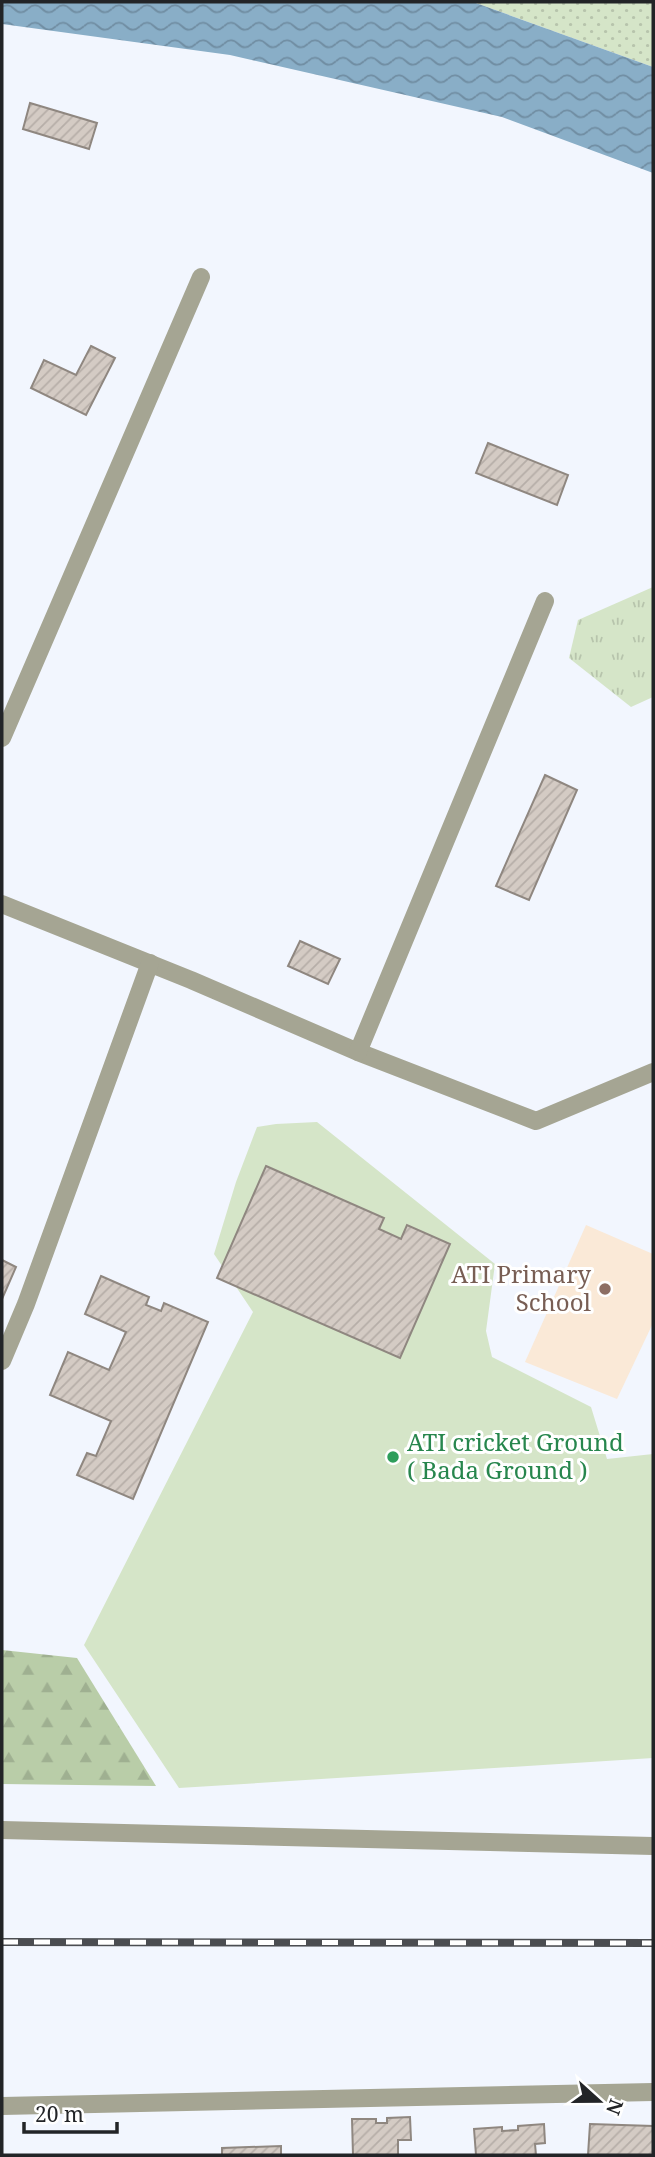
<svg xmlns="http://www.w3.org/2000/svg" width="655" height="2157" font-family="'Noto Serif',serif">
	<defs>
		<pattern id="grass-dots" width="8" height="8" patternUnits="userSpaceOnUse" patternTransform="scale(1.75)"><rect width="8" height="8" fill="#d5e5c8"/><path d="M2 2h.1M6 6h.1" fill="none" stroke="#b7c4ac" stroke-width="1.8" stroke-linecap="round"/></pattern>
		<pattern id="forest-firs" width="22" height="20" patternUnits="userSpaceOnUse" patternTransform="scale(1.75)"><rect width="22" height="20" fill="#b9cda8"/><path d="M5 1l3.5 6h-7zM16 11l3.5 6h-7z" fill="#9fb091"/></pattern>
		<pattern id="park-tufts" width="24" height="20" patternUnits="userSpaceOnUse" patternTransform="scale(1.75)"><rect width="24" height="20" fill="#d5e5c8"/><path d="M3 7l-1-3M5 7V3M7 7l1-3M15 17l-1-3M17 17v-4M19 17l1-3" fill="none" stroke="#b7c4ac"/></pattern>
		<pattern id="water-waves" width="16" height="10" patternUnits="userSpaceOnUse" patternTransform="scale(1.75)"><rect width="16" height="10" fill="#89aec7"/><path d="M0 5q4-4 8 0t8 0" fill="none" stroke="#708da2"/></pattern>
		<pattern id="building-hatch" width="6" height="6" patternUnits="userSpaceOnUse" patternTransform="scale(1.75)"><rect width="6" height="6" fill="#d4cbc4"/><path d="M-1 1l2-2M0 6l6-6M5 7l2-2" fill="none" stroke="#b6aea8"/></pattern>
	</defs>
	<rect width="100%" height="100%" fill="#f2f6fe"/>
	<!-- education -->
	<path fill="#fae9d7" d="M586,1225L653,1254V1323L617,1399L525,1362Z"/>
	<!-- grass -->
	<path fill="url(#grass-dots)" d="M473,2H653V67Z"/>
	<!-- forest -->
	<path fill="url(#forest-firs)" d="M2,1650L77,1658L156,1786L2,1784Z"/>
	<!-- park -->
	<path fill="url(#park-tufts)" d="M653,587V697L631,707L569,658L578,620Z"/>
	<!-- pitch -->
	<path fill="#d5e5c8" d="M317,1122L495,1264L486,1331L492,1357L591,1407L607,1459L653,1454V1758L179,1788L84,1645L253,1312L214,1254L236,1182L257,1127L276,1124Z"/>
	<!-- water -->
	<path fill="url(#water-waves)" d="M2,2H473L653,67V173L502,117L230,55L2,24Z"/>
	<!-- building -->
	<g fill="url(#building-hatch)" stroke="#8f8780" stroke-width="2">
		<path d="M30,103L97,123L89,149L23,129Z"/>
		<path d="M91,346L115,358L86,415L31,388L44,360L76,375Z"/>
		<path d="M488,443L568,475L557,505L476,473Z"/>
		<path d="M545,775L577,790L529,900L496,886Z"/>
		<path d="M300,941L340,959L328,984L288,966Z"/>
		<path d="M266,1166L384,1218L379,1229L401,1239L407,1225L450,1244L400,1358L217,1278Z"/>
		<path d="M2,1260L16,1267L2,1299Z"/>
		<path d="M101,1276L149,1297L146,1305L161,1311L164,1303L208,1322L133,1499L77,1475L87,1453L96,1456L111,1421L50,1395L68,1352L109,1370L126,1332L85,1314Z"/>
		<path d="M410,2117L411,2140H398V2155H353L352,2119H376V2123H387V2118Z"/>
		<path d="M544,2124L545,2143L535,2144L536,2155H476L474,2129L502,2127V2131L518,2130V2126Z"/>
		<path d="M590,2124L653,2126V2155H588Z"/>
		<path d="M281,2146V2155H222V2148Z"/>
	</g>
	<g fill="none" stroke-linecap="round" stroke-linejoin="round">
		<!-- minor -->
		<g stroke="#a5a593" stroke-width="18">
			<path d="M2,738L201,277"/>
			<path d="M2,904L191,980L358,1052L536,1121L653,1072"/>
			<path d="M358,1052L545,601"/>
			<path d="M2,1361L26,1304L150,963"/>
			<path d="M2,1830L653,1846"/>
			<path d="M2,2106L653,2092"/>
		</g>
		<!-- rail casing -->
		<g stroke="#4b4d51" stroke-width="8">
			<path id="rail" d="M2,1942L653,1943"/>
		</g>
		<!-- rail -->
		<use href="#rail" stroke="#fff" stroke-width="5" stroke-dasharray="16" stroke-linecap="butt"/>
	</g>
	<!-- markers -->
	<circle fill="#8d6e63" stroke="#fff" stroke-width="2.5" cx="605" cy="1289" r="7"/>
	<circle fill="#2e9e5b" stroke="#fff" stroke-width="2.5" cx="393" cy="1457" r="7"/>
	<g text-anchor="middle" stroke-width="6" stroke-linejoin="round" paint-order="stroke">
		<!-- education labels -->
		<g font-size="24" fill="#785e54" stroke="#fff" text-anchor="end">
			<text x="591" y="1283">ATI Primary<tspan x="591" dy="28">School</tspan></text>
		</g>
		<!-- leisure labels -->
		<g font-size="24" fill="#27864d" stroke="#fff" text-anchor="start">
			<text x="407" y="1451">ATI cricket Ground<tspan x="407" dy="28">( Bada Ground )</tspan></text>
		</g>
	</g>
	<!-- border -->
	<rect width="655" height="2157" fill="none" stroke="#222427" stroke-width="7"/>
	<!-- north arrow -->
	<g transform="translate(599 2101) rotate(111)" stroke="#ffffff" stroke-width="5" paint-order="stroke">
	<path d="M0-5L12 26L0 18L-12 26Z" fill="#222427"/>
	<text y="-10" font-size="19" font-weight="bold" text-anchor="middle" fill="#222427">N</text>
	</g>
	<!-- scale -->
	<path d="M24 2122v10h93v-10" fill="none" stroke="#222427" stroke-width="3.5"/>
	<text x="35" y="2122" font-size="21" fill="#222427" stroke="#ffffff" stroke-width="5" paint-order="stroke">20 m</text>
</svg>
